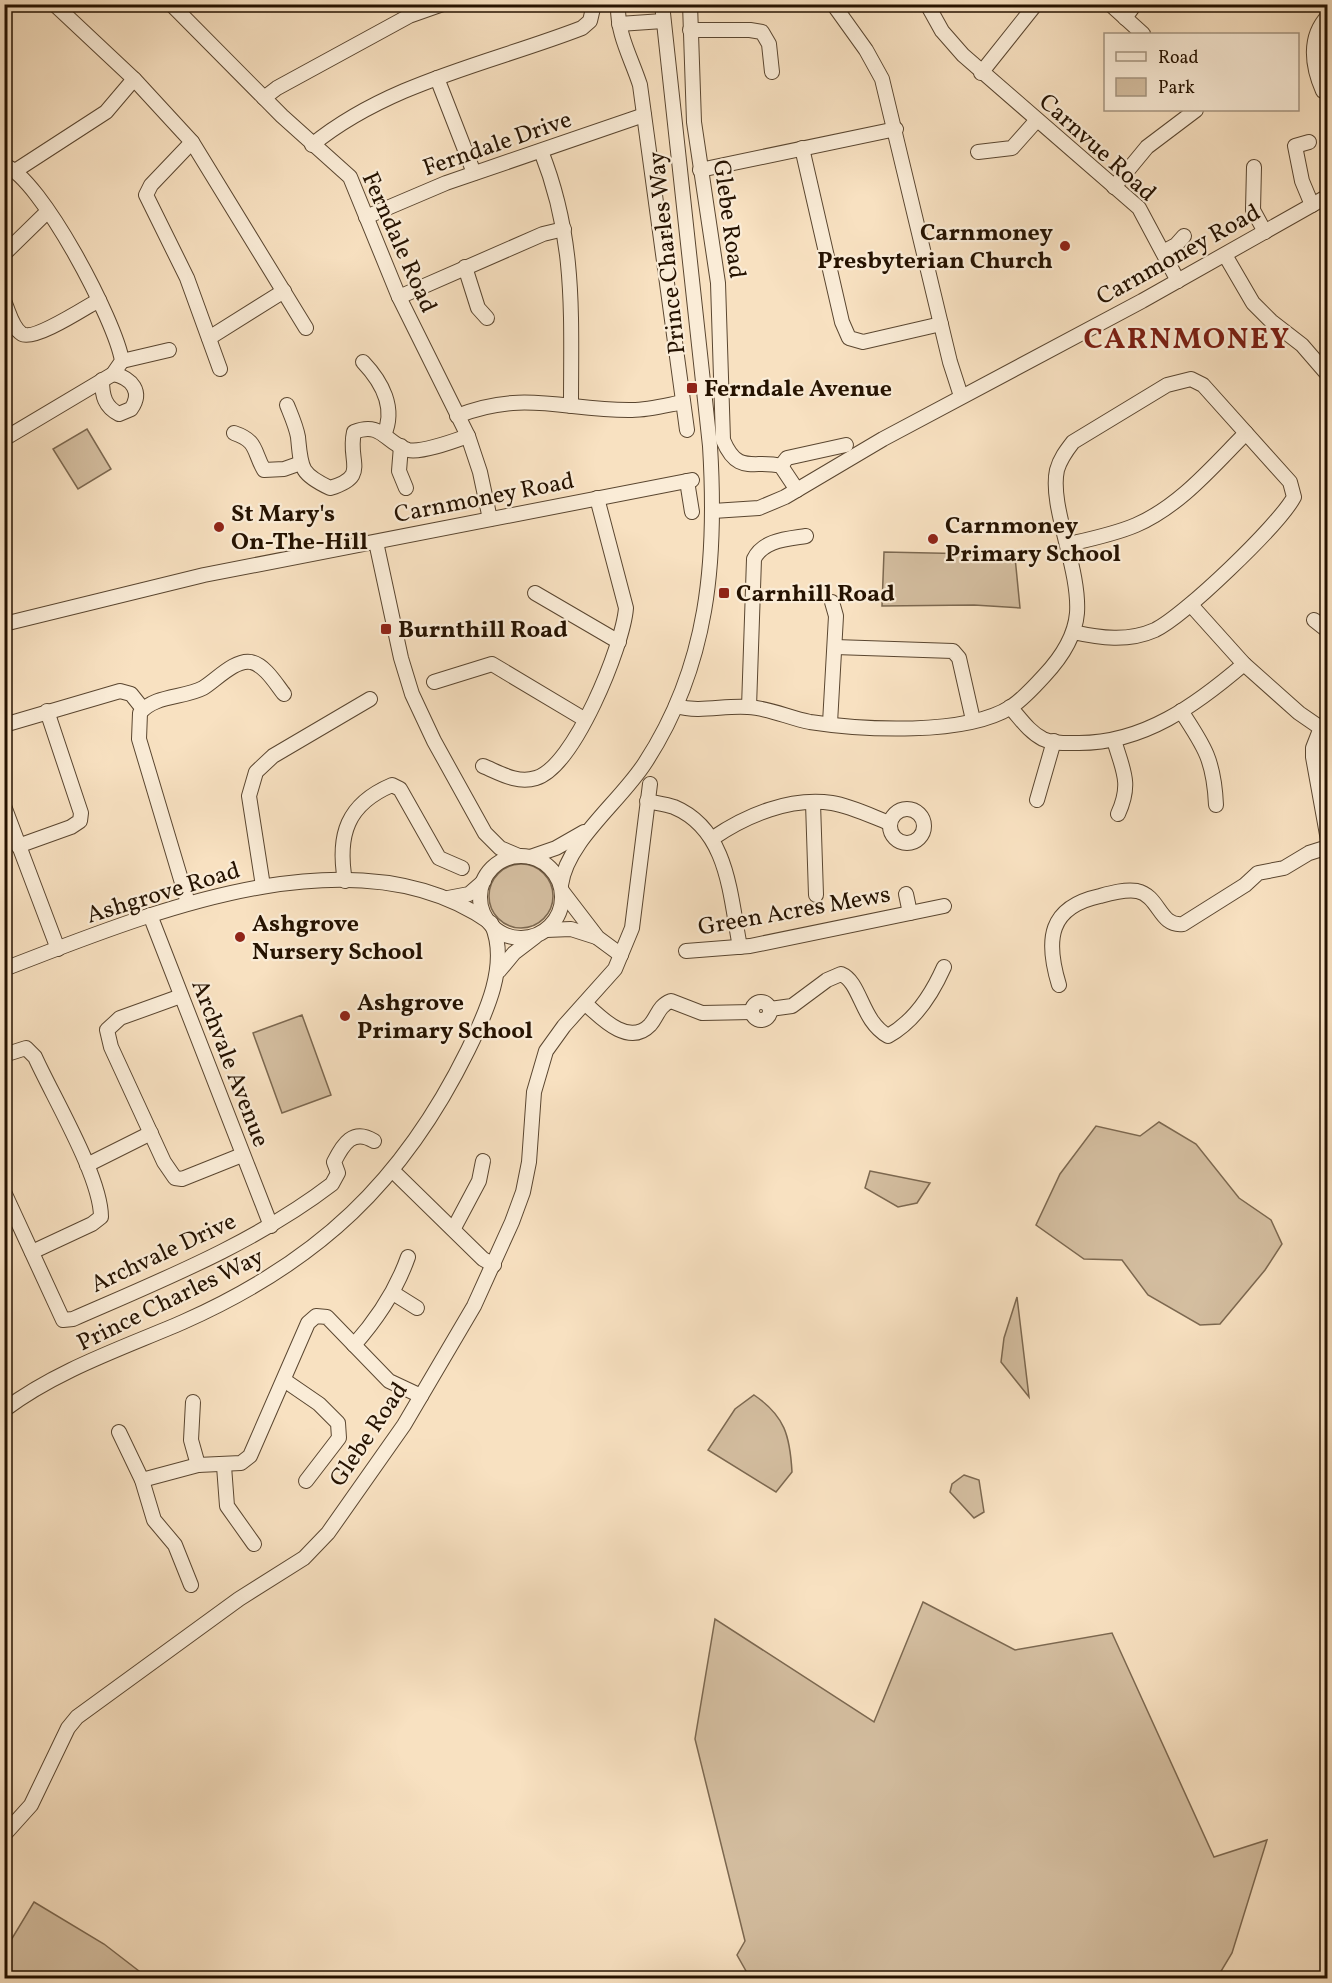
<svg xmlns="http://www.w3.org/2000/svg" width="1332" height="1983" font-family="Vollkorn,serif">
	<rect width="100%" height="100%" fill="#f8e1c1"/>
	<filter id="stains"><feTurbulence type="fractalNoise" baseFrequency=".00333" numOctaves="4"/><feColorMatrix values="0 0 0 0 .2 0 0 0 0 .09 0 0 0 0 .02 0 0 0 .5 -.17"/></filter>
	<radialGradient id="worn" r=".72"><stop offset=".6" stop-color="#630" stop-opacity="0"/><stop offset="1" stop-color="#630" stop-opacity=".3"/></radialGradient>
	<!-- green -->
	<g fill="#d4bea0" stroke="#7c6850" stroke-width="1.5">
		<path d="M87,429L111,469L78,489L53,449Z"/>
		<path d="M979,550L1015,557L1020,608L974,605L882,606L884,552L978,554Z"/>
		<circle cx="521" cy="896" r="32"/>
		<path d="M302,1015L331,1095L282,1113L253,1033Z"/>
		<path d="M1159,1122L1196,1144L1239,1198L1271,1220L1282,1244L1265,1270L1220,1324L1200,1325L1148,1295L1122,1260L1084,1259L1036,1225L1060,1174L1096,1126L1140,1136Z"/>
		<path d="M870,1171L930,1183L917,1203L898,1207L865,1188Z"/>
		<path d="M1017,1297L1029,1397L1001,1362L1004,1338Z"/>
		<path d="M754,1395C785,1416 790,1436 792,1472L776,1492L708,1450L735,1409Z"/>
		<path d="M964,1475L979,1480L984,1512L974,1518L950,1492L952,1484Z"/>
		<path d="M923,1602L1015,1650L1112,1633L1214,1857L1267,1840L1232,1953L1217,1978H750L737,1955L745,1941L695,1739L715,1619L874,1722Z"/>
		<path d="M34,1902L104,1944L148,1978H5V1950Z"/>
	</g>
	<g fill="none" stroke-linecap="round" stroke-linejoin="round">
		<!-- minor casing -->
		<g stroke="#5a4630" stroke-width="16">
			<g id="minor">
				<path d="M54,4L134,79L192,142L306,328"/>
				<path d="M171,4L282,116L350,177L399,297L468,436L480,472L490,519"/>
				<path d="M618,4C617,35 631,57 640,85L687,430"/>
				<path d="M690,4L694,122L718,283L723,440C738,476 754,459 781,466L797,490"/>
				<path d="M833,4L866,50L882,79L950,362L961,396"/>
				<path d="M927,4L942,31L963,55L1139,208L1178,281"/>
				<path d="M1110,4L1143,34"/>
				<path d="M1125,18L1135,4"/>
				<path d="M619,24L663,21"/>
				<path d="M690,30H750L762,32L769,44L772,72"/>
				<path d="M981,73L1036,4"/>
				<path d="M437,78L474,173"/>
				<path d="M1323,91C1312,66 1308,37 1328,16"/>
				<path d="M264,98L277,88L409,16L443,4"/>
				<path d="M192,142L151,185L146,195L187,278L220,369"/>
				<path d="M1309,142L1295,146L1302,181L1312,205"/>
				<path d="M312,145C389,82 492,63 582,28L590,21L594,4"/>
				<path d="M802,148L842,322L849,338L863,342L941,324"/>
				<path d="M541,151C576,239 571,313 571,406"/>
				<path d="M978,152L1012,148L1036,121"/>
				<path d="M4,165C41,178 116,322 122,361L113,374L4,439"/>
				<path d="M1254,167L1253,210L1265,232"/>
				<path d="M700,170L896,129"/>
				<path d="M15,171L106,112L134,79"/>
				<path d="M1114,187L1147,147L1196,110"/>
				<path d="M366,217L446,183L644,115"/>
				<path d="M1163,252L1176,245L1184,236"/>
				<path d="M4,254L47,212"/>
				<path d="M1225,255L1253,303L1271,321L1302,345L1328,375"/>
				<path d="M465,267L478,308L487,318"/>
				<path d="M399,297L543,234L564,229"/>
				<path d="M4,301C9,312 12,328 22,334C35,341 86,307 99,300"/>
				<path d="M209,338L284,291"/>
				<path d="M122,361L169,350"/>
				<path d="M363,362C382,382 396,408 384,435"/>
				<path d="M102,380C102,396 105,407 119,414L131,409C143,392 132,378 113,374"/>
				<path d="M287,405C291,415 296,426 298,437C301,468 300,474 330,488C370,476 347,462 354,432C382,421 385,443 408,450C422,453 454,441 468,436"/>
				<path d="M457,416C525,389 566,411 632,410C649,410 667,405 683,402"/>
				<path d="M234,433C258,441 253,451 264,470L284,469L301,463"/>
				<path d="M401,446L399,471L406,488"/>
				<path d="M781,466L787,458L846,445"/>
				<path d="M687,481L692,512"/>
				<path d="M713,511L759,508L785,497L883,439L1142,301L1328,196"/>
				<path d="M376,542L401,658L412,694L434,741L485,833L500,848L519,856"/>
				<path d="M1069,544C1091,539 1115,534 1136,525C1180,506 1213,466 1246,433"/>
				<path d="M535,593L619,642"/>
				<path d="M1191,605L1244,664L1299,713L1328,733"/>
				<path d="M1314,620L1328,631"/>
				<path d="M4,624L204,575L692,480"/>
				<path d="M835,647L953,651L959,658L973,720"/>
				<path d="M434,682L492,664L584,719"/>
				<path d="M676,706C700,713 724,705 748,707C769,708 789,718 810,722C862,730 965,736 1011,707C1023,699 1034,687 1044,676C1060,659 1075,637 1077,613C1080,568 1049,506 1057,470C1060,459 1066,451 1073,442L1167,385L1191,379L1203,385L1290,482L1294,497C1279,525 1184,616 1155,630C1128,642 1100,638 1073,632"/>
				<path d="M749,707L754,559C763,540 787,539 806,536"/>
				<path d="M1010,707C1020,718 1029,732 1043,739C1054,744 1067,743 1079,743C1144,743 1196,705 1244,664"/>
				<path d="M1181,711C1205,747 1214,761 1216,805"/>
				<path d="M830,723L836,616L832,602"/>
				<path d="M4,725L120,691L131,694L143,709"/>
				<path d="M1320,730L1313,748V757L1328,840"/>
				<path d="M1114,740C1123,771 1132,783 1118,814"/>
				<path d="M483,766C500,773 517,784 536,778C574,767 623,646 626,608L597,498"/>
				<path d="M1037,800L1054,741"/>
				<path d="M647,801C656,803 666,804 674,807C729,830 730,897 740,947"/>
				<path d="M813,803L816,895"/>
				<path d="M4,806L58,949"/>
				<circle cx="907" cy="826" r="17"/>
				<path d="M713,838C747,815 790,797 832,803C851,806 871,816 889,823"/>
				<path d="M18,846L71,827L80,821L81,813L47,711"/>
				<circle cx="521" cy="897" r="41"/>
				<path d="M530,857L556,848L584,832"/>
				<path d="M345,881C337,835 347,804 392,785L400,789L439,858L462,868"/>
				<path d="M561,885C567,841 620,802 645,763C709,665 717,560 710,446L662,4"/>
				<path d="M263,886L249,796L256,772L273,756L370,699"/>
				<path d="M562,891L598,938L621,955"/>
				<path d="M906,894L910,913"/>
				<path d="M448,898L469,894L484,881"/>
				<path d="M188,903L139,739L140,713C154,695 184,698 203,688C216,680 235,659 251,662C265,665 276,684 284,694"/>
				<path d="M150,915L271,1226"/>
				<path d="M546,930L571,929L596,937"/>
				<path d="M686,951L750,946L944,906"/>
				<path d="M4,969C143,916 354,825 491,923"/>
				<path d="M499,971L514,953L535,937"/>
				<path d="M1059,985C1045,939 1049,907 1100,896C1111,893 1125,889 1137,891C1160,896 1159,927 1183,924L1245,885L1258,873L1284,868L1309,853L1328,847"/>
				<path d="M181,996L120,1018L107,1030L111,1047L164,1162L175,1178L182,1179L242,1155"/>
				<circle cx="761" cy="1011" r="9"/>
				<path d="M586,1004C601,1018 629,1047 650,1025C658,1016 658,1006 671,1001L702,1013L752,1012"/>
				<path d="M770,1009L792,1006L827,980L841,974C861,982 861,1021 888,1036C915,1021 932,994 944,967"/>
				<path d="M4,1055L26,1048L35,1057C53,1097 101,1177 101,1217L92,1224L32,1252"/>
				<path d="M87,1165L151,1133"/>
				<path d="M393,1171L483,1259L494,1265"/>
				<path d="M4,1192L63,1320L73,1319C162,1280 255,1243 332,1184L338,1173L334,1162C343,1144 353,1128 374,1141"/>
				<path d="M454,1228L479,1181L483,1161"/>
				<path d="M393,1293L417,1308"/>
				<path d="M354,1345C378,1318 396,1291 408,1257"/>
				<path d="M284,1380L319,1404L338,1423L339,1438L306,1481"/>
				<path d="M193,1402L191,1440L198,1465"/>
				<path d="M4,1410C57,1370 123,1348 183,1322C318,1262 403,1182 468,1050C486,1013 509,964 492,925"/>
				<path d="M119,1432L142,1480L154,1520L175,1545L191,1585"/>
				<path d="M224,1466L227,1506L254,1544"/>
				<path d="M142,1480L198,1465L241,1463L250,1456L308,1323L316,1316L327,1317L389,1381L421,1396"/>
				<path d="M4,1835L31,1805L68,1728L77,1717L239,1599L304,1558L328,1533L404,1425L474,1306L512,1222L523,1192L529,1162L534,1092L546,1051L564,1026L615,969L632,928L650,784"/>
			</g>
		</g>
		<!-- minor -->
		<use href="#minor" stroke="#faecd7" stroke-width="14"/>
	</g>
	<!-- markers -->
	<g fill="#8f2418" stroke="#faecd7" stroke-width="2">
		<circle cx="1065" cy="246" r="6"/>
		<rect x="686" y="382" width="12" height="12" rx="3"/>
		<circle cx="219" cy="527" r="6"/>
		<circle cx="933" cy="539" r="6"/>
		<rect x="718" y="587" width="12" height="12" rx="3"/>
		<rect x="380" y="623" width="12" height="12" rx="3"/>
		<circle cx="240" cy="937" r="6"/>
		<circle cx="345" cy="1016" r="6"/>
	</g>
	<g text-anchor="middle" stroke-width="4.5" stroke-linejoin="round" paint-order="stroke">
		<!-- street labels -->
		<g font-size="24" fill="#251200" stroke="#faecd7">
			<text transform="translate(497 143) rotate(-19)" y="8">Ferndale Drive</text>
			<text transform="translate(1098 147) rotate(42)" y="8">Carnvue Road</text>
			<text transform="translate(730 219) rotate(82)" y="8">Glebe Road</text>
			<text transform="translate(400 242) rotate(66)" y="8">Ferndale Road</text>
			<text transform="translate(666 253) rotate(-96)" y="8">Prince Charles Way</text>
			<text transform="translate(1178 254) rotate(-29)" y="8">Carnmoney Road</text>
			<text transform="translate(484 497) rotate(-11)" y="8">Carnmoney Road</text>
			<text transform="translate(163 892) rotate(-17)" y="8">Ashgrove Road</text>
			<text transform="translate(794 910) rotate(-10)" y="8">Green Acres Mews</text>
			<text transform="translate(231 1063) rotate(69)" y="8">Archvale Avenue</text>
			<text transform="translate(163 1252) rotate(-25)" y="8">Archvale Drive</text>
			<text transform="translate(170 1299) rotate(-26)" y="8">Prince Charles Way</text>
			<text transform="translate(368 1434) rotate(-56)" y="8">Glebe Road</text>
		</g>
		<!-- poi labels -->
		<g font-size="24" font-weight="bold" fill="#251200" stroke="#faecd7" text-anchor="start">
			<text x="1053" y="240" text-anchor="end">Carnmoney<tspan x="1053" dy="28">Presbyterian Church</tspan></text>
			<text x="704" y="396">Ferndale Avenue</text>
			<text x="231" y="521">St Mary's<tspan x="231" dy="28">On-The-Hill</tspan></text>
			<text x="945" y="533">Carnmoney<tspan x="945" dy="28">Primary School</tspan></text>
			<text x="736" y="601">Carnhill Road</text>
			<text x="398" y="637">Burnthill Road</text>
			<text x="252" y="931">Ashgrove<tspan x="252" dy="28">Nursery School</tspan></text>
			<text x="357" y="1010">Ashgrove<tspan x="357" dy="28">Primary School</tspan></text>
		</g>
		<!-- district labels -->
		<g font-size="30" font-weight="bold" letter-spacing="1.5" fill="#7a1f14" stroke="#faecd7">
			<text x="1187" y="348">CARNMONEY</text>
		</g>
	</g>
	<!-- margin -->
	<rect width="1332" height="1983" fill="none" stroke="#f8e1c1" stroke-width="24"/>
	<rect x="6" y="6" width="1320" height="1971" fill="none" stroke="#251200" stroke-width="3"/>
	<rect x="12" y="12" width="1308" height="1959" fill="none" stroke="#251200" stroke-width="1.5"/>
	<!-- legend -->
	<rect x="1104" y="33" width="195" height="78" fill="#faecd7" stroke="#a59581" stroke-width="1.5"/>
	<rect x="1116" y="52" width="30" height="9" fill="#faecd7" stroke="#a59581" stroke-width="1.5"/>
	<text x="1158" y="63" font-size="18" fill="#251200">Road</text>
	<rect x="1116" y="78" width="30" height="18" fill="#d4bea0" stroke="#a59581" stroke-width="1.5"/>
	<text x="1158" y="93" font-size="18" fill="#251200">Park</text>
	<rect width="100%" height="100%" filter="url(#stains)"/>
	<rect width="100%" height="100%" fill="url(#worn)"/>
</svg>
